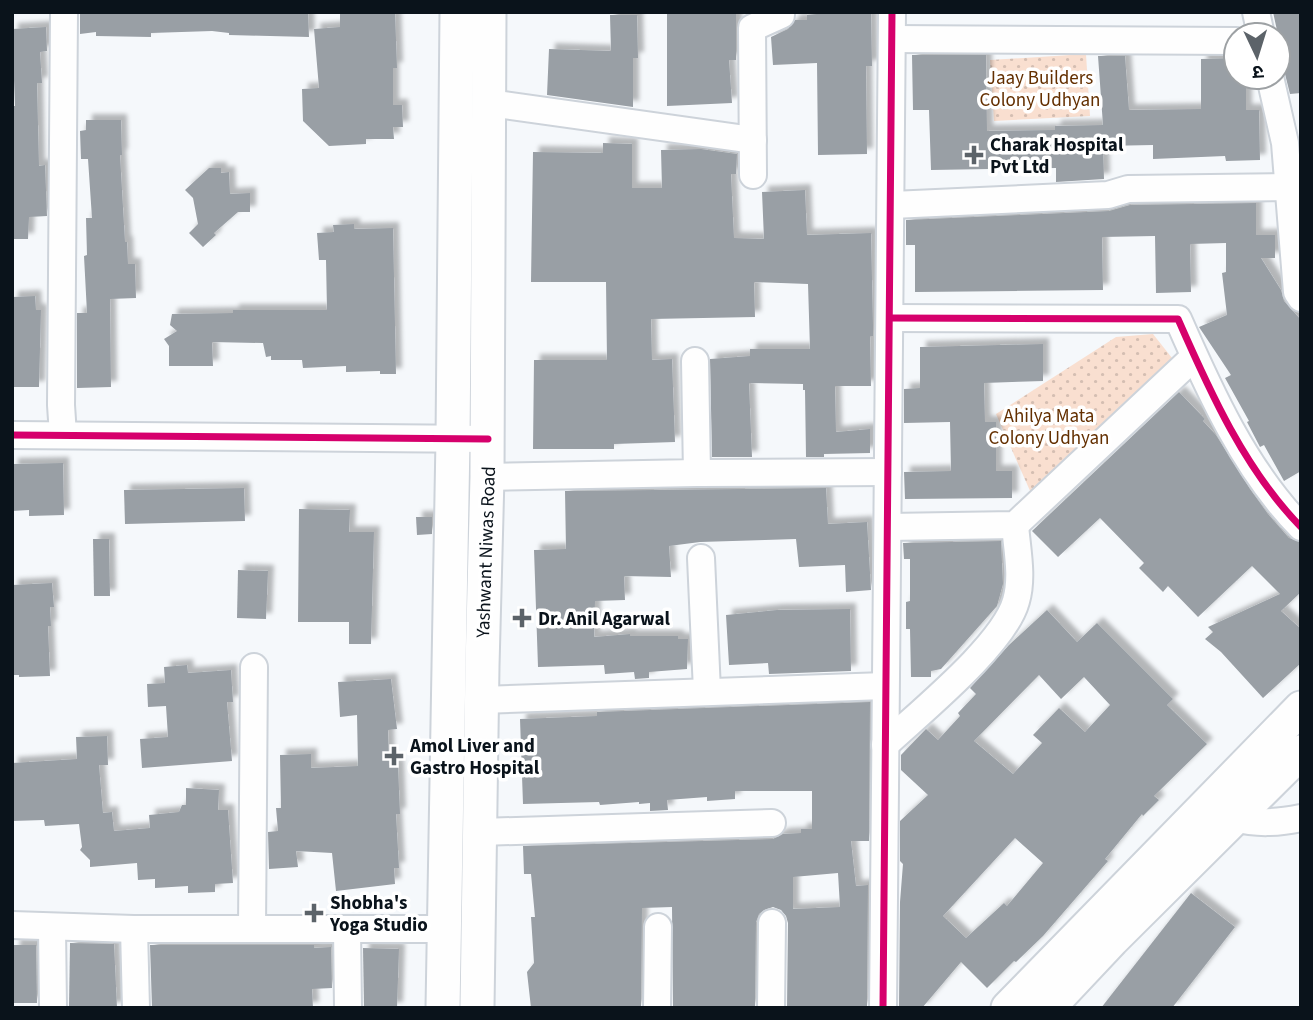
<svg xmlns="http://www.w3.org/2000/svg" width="1313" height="1020" font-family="'Source Sans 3','Noto Sans Devanagari',sans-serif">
	<defs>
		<pattern id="grass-dots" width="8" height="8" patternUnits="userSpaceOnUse" patternTransform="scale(1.75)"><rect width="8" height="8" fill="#f9dfd0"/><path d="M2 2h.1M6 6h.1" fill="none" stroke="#d4beb2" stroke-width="1.8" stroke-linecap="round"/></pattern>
		<filter id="shadow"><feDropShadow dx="6" dy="-6" stdDeviation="2" flood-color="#0004"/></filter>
	</defs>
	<rect width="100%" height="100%" fill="#f5f8fb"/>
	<!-- grass -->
	<g fill="url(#grass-dots)">
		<path d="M1086,54L1090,116L994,121L990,60Z"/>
		<path d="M1153,334L1176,363L1031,493L996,414L1116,337Z"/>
	</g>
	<!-- building -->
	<g fill="#999fa5" fill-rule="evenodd" filter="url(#shadow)">
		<path d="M80,12H308L309,37L229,35V33L212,31L151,33V37L96,36V32L80,34Z"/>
		<path d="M340,12H395L397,68H393V105H402L403,127H393L394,139H366V144L329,146L303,121L302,89L319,88L314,29L340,27Z"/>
		<path d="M667,12H736V60H729L732,103L667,106Z"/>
		<path d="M836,12H871L872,66H866L867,154L818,155L817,63L773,65L771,37L788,29L795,20H807V15Z"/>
		<path d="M1273,12H1301V93L1290,94L1284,70V57H1278V35Z"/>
		<path d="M610,15H637L638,58H633V107L547,95L549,49L611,51Z"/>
		<path d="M46,27L47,51L40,52L42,83H37L39,166L45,165L47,216L29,217L28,239H12V106H15L12,29Z"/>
		<path d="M912,55H986L987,131L1055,130V126L1103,125L1098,56H1125L1129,110L1201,109V59L1236,58V77H1246V110H1259L1260,160L1226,161L1225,156L1153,159V145L1103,146L1104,179L1056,182V168L931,170L929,110H913Z"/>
		<path d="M86,120H121L122,155H120L125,242H127L128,264H135L136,298L110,299L111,387L77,388V313H87L84,256L87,255L86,218H92L88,159H81L80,131L86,130Z"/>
		<path d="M603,143L632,144V188H662L661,150L701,149L737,154L736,174H731L734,238L764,239L762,192L805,190L807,235L871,233L873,325V336H870L871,386H835L836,432L870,429V453L824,454V457H806L805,390H803V384L749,383L752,457H712L710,359L750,356V349H810L808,284L754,282L755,317L651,319L652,360L672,359L675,442L614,444V449H533L534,360H607L606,282H531L533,152L603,153Z"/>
		<path d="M209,168H221V173L229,172L230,194L250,193V212H238L214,233L216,235L203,247L189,233L198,224L193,198L185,190Z"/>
		<path d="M1256,203V235H1275V258H1261L1281,290L1284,301L1301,320V471L1284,481L1264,445L1260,447L1247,422L1249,421L1225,378L1231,375L1199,327L1227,315L1222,273L1226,272V243L1190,244L1191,292L1156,293L1155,236L1102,237L1103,290L915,292V245H906V220L1109,211L1130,205Z"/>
		<path d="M354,224V229L393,228L396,374H380V371L346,372V366L303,368L302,360H271V356L266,357L263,343L212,342L213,366H169V346L164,339L177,331L170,325L172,314L233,313V310H327L326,260H319L317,233L334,232L333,225Z"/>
		<path d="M35,296L36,310H41L39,387H12V297Z"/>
		<path d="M1043,344V381L984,383L985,422H996V471H1012V498L905,499L904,472L951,471L950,422L904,423V389L920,388V347Z"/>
		<path d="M1179,392L1205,419L1203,421L1216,435L1250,489L1268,514L1289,538L1301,542V592L1281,611L1301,629V663L1263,698L1221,652L1205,639L1213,632L1208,627L1280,594L1252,566L1198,617L1168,586L1163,592L1139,568L1144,563L1100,518L1058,557L1032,531Z"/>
		<path d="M63,463L64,515L29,516V510L12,511V464Z"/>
		<path d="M244,488L245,521L125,524L124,490Z"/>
		<path d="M826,488L828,524L867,522L871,590L846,592L845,565L799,567L796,539L700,542L669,546L671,577L624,576L625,600L595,601L594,637L630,634V636H678V639H688L687,669L649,672V678L635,679L634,672L605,674L604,665L538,667L534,550L566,549L565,491Z"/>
		<path d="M299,509L350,510L349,532H374L371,644H349V622H298Z"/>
		<path d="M416,517H432V534L417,535Z"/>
		<path d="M93,539H109L110,596H94Z"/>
		<path d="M1001,541L1003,584L997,606L941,669L931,671V677H911L910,629H906V602L910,601V559H904L903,543Z"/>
		<path d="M238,570L268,571L266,619L237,618Z"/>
		<path d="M52,583L54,607H50L51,626H48L50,676L19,677V675H12V585Z"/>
		<path d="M850,609L851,671L769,674L768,663L729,665L726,615L777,610Z"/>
		<path d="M1047,610L1077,642L1097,623L1173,699L1167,705L1207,744L1154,796L1159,800L1143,816L1142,814L1105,859L1108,861L1043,936L1016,962L1014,961L987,988L961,962L922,1008H899L900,902L903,864L900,861V821L928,795L901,770V755L926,729L938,740L960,716L958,713L976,694L970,688L1009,645ZM1039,675L1061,699L1084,677L1110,705L1085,732L1059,708L1033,735L1042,743L1013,774L974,741ZM1015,838L1043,863L1007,906L1004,903L966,938L943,916Z"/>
		<path d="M187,665L188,673L231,670L233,702H227L232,761L142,768L140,739L168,737L166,706L148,707L147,684L165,683L164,667Z"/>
		<path d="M391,679L397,729L388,730L389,765H398L400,814H396L399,868H394L395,884L336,891L332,853L296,851L298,867L269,869L268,832L278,831L276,808H281L280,755L311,754V768L358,766L357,715L340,717L338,682Z"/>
		<path d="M870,702L869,841H851L856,886L868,885L867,1008H787L788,923L786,916L781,910L773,907L764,910L759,914L756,922L755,1008H673L672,907L642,908L641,1008H531L527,972L534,963L531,917H535L531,874H524L523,846L773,839L783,834L801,833V829H812V791H735V799L707,801V797L667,800L668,810L650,811V803L639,804V802L600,805L599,802L523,804L520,719L597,716V712ZM838,873L840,907L793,909V877Z"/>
		<path d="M107,736L108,765H99L103,813L112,812L114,831L150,828L149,815L179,812L182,805H186V788L219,790L218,810H228L233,883L215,884V892L188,893V886L155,888V879L138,880L137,863L90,867V860L80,850L82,847L79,824L45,826L44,820L12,821V763L77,759L76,737Z"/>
		<path d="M1191,893L1235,927L1172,1008H1101Z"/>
		<path d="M70,943L114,944L117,1008H69Z"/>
		<path d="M14,945H36L37,1003H12Z"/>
		<path d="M150,945H314V948L331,947L332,988L312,989L313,1008H152Z"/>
		<path d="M363,948L399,949L397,1008H364Z"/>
	</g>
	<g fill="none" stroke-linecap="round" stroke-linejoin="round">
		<!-- minor casing -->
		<g stroke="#cdd3da" stroke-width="30">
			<g id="minor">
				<path d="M1256,12L1261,35"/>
				<path d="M892,39L1236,41"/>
				<path d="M1270,77L1285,143L1297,292L1301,298"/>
				<path d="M489,103L753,140"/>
				<path d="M753,175L752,28L781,15V12"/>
				<path d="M892,205L1108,195L1128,189L1301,187"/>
				<path d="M891,318L1178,319C1210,392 1245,470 1301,527"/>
				<path d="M12,435L488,439"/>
				<path d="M63,435L61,405L64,12"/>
				<path d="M697,473L888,472"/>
				<path d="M487,477L697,473L695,361"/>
				<path d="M888,527L1015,525L1194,357"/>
				<path d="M701,558L707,691"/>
				<path d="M481,700L885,686"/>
				<path d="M885,745C919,713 1004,645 1016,601C1023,577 1017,550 1015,525"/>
				<path d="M1234,818C1257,824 1277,823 1301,818"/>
				<path d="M480,832L772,823"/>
				<path d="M12,925L134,929H444"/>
				<path d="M52,928L53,1008"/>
				<path d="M134,929L136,1008"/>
				<path d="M252,929L254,667"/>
				<path d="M347,929L348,1008"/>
				<path d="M657,1008L658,927"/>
				<path d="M771,1008L772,923"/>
				<path d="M883,1008L892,12"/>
			</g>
		</g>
		<!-- major casing -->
		<g stroke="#cdd3da" stroke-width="37">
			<g id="major">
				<path d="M443,1008L453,439L457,12"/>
				<path d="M477,1008L482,666L487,477L489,12"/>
				<path d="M1008,1008L1301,708"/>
				<path d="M1048,1008L1112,940L1301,752"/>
			</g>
		</g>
		<!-- minor -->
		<use href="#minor" stroke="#fefefe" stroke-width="26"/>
		<!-- major -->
		<use href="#major" stroke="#fefefe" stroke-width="33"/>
		<!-- cycleway casing -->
		<g stroke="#fff" stroke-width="11">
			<g id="cycleway">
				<path d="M891,318L1178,319C1210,392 1245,470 1301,527"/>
				<path d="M12,435L488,439"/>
				<path d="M883,1008L892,12"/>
			</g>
		</g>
		<!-- cycleway -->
		<use href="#cycleway" stroke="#d6006c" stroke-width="7"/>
	</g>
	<!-- markers -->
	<g fill="#5c6369" stroke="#fff" stroke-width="2.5">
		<path d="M970.5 144.5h7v7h7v7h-7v7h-7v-7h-7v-7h7z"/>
		<path d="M518.5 607.5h7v7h7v7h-7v7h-7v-7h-7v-7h7z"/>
		<path d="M390.5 745.5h7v7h7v7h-7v7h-7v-7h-7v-7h7z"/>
		<path d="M310.5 902.5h7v7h7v7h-7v7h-7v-7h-7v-7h7z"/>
	</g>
	<g text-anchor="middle" stroke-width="7" stroke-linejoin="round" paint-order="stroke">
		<!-- park labels -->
		<g font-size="19" fill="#632f00" stroke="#fff">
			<text x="1040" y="84">Jaay Builders<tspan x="1040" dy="22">Colony Udhyan</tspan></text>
			<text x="1049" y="422">Ahilya Mata<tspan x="1049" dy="22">Colony Udhyan</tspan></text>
		</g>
		<!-- poi labels -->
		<g font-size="19" font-weight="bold" fill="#0a131b" stroke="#fff" text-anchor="start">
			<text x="990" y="151">Charak Hospital<tspan x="990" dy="22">Pvt Ltd</tspan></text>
			<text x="538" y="625">Dr. Anil Agarwal</text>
			<text x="410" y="752">Amol Liver and<tspan x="410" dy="22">Gastro Hospital</tspan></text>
			<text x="330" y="909">Shobha's<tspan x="330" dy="22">Yoga Studio</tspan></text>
		</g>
		<!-- street labels -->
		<g font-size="19" fill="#0a131b" stroke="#fff">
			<text transform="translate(485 552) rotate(-88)" y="7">Yashwant Niwas Road</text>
		</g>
	</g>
	<!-- border -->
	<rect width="1313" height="1020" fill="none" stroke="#0a131b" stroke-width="28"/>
	<!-- north arrow -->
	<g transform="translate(1257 56) rotate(176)"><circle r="33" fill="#ffffff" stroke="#9da1a4" stroke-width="2"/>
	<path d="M0-5L12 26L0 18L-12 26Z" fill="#5c6369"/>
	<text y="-10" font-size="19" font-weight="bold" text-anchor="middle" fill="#0a131b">उ</text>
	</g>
</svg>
